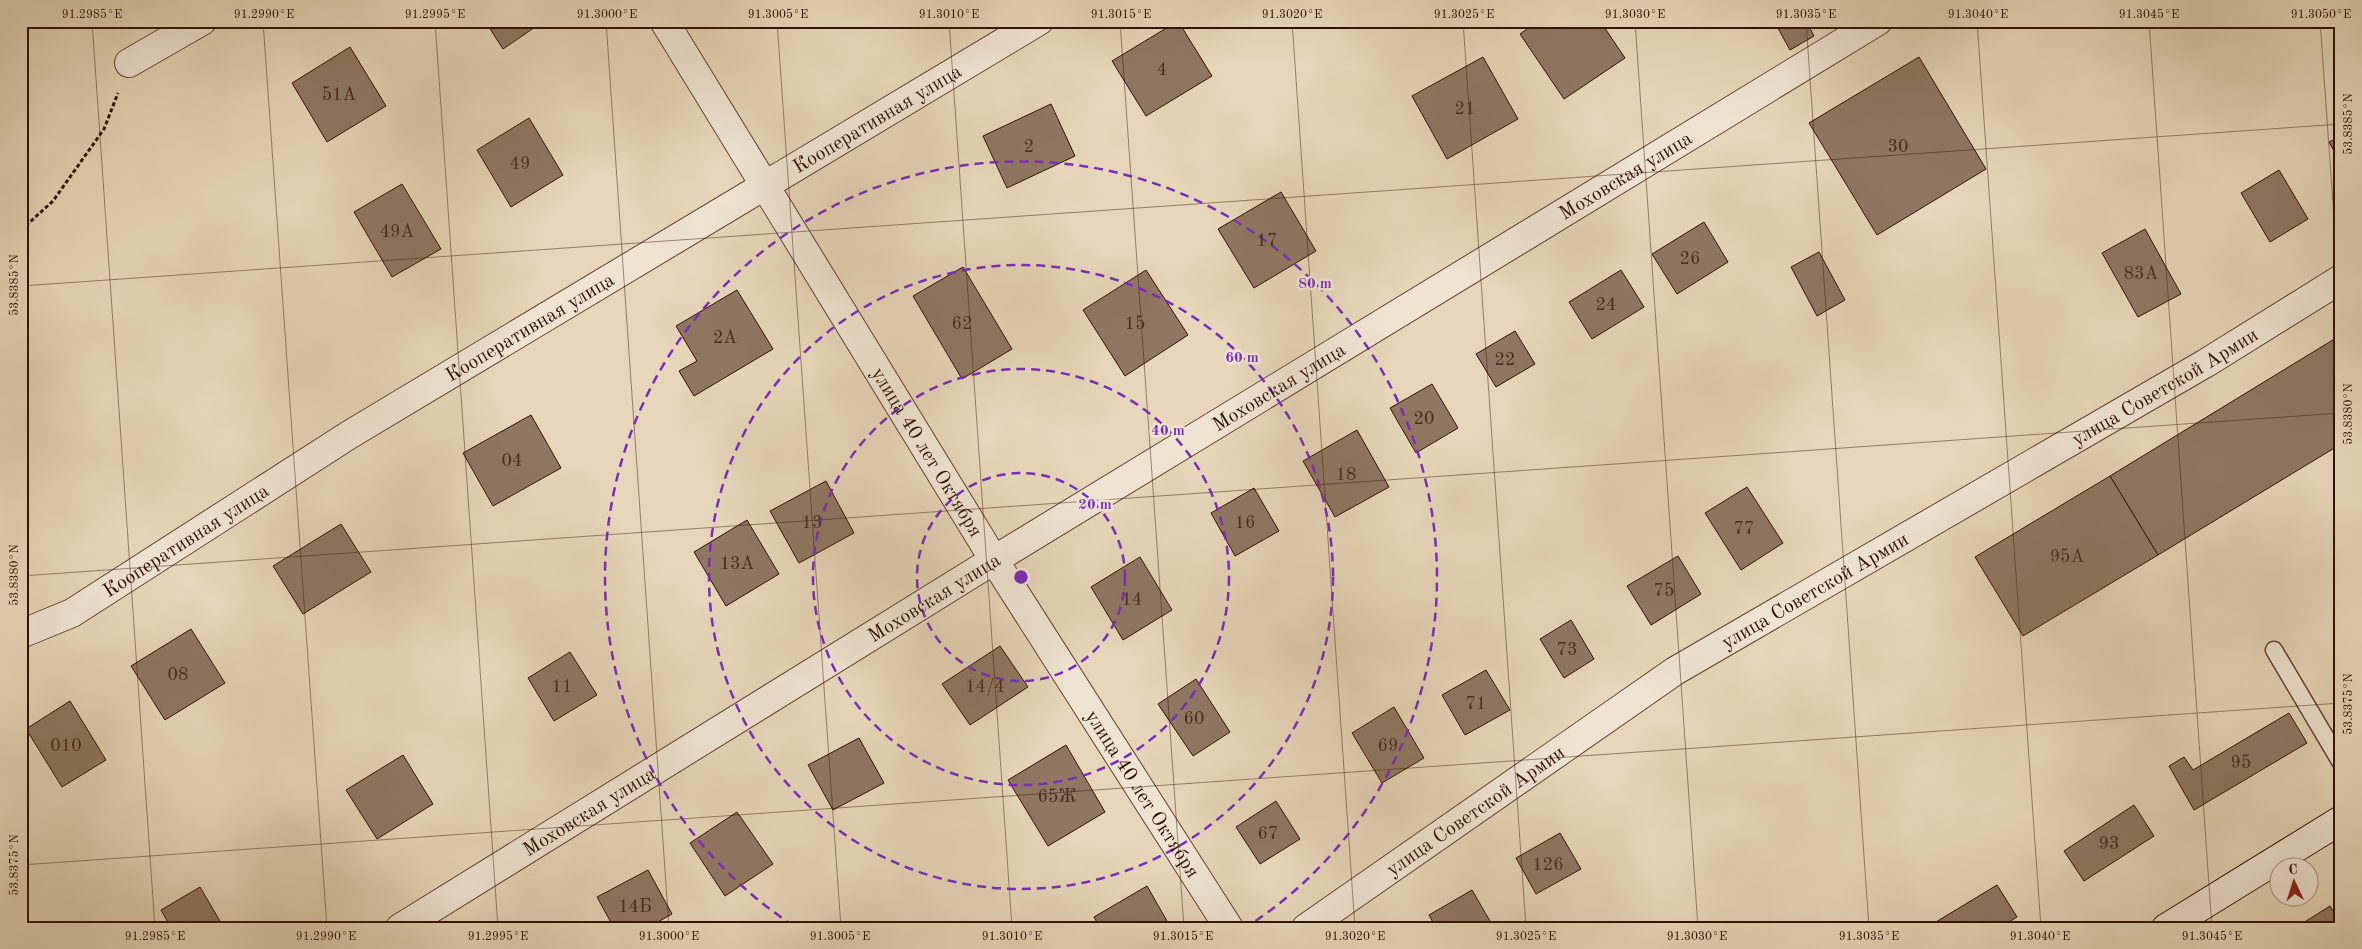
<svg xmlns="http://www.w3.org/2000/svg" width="2362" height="949" font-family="'Old Standard TT',serif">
	<rect width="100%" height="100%" fill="#e7d6b9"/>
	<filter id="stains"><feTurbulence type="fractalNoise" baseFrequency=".004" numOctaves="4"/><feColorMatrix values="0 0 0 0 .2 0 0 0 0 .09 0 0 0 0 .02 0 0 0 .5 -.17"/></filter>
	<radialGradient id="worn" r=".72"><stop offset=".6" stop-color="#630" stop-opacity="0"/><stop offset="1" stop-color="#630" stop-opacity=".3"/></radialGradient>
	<!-- building -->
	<g fill="#907763" stroke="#321105">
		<path d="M485,21H544L503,49Z"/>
		<path d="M1178,21L1212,76L1146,116L1112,61Z"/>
		<path d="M1538,21H1600L1625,58L1564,99L1520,34Z"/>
		<path d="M1774,21H1806L1814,36L1790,50Z"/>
		<path d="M350,47L386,106L327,142L292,83Z"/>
		<path d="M1483,57L1518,119L1447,159L1412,96Z"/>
		<path d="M1919,57L1986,169L1877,235L1809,123Z"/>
		<path d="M1051,104L1075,156L1007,188L983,136Z"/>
		<path d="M529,118L563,175L511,207L477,150Z"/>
		<path d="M2341,136V164L2329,142Z"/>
		<path d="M2279,170L2308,219L2270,242L2241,193Z"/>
		<path d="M402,184L441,249L392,277L354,212Z"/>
		<path d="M1281,192L1316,251L1254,288L1218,229Z"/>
		<path d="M1704,222L1728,262L1677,294L1652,254Z"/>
		<path d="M2145,229L2181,294L2138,317L2102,253Z"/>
		<path d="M1819,252L1845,300L1817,316L1791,267Z"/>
		<path d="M963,267L1012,349L962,379L913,296Z"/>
		<path d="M1146,270L1188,335L1125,376L1083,310Z"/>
		<path d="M1621,270L1644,307L1592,339L1569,302Z"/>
		<path d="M737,290L773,349L694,396L679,371L697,361L676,326Z"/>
		<path d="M1515,331L1535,364L1496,387L1476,354Z"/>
		<path d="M2341,335V444L2158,555L2110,476Z"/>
		<path d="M1432,384L1458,428L1416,453L1390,408Z"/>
		<path d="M531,415L561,468L493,506L463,453Z"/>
		<path d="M1357,430L1389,487L1335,517L1303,461Z"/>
		<path d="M2110,476L2158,555L2023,636L1975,557Z"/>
		<path d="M826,481L854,533L799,563L770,511Z"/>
		<path d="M1747,487L1783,543L1741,570L1705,513Z"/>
		<path d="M1254,488L1279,531L1235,556L1211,513Z"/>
		<path d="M747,520L779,574L726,606L694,552Z"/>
		<path d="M341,524L371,572L303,614L273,566Z"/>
		<path d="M1678,556L1701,594L1651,625L1627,586Z"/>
		<path d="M1140,557L1172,610L1123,640L1091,587Z"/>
		<path d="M1571,620L1594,659L1564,678L1540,639Z"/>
		<path d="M191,629L225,683L165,720L131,666Z"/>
		<path d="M1000,646L1028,687L970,725L942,684Z"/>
		<path d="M570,652L597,695L554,721L528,678Z"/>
		<path d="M1486,670L1510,710L1465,735L1442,695Z"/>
		<path d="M1196,679L1230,732L1193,756L1158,704Z"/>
		<path d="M70,701L106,760L62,787L26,729Z"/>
		<path d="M1394,707L1424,758L1382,783L1352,733Z"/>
		<path d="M2289,713L2307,743L2194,810L2169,766L2184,757L2193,770Z"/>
		<path d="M859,738L884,783L833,810L808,765Z"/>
		<path d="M1066,745L1105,812L1048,846L1008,780Z"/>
		<path d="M403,755L433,804L377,839L346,790Z"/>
		<path d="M1276,801L1300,839L1260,864L1236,827Z"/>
		<path d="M2134,805L2154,836L2084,881L2064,851Z"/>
		<path d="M737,812L773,864L725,896L690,843Z"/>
		<path d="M1560,833L1581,869L1536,894L1516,858Z"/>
		<path d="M648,870L672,914L647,928H614L597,897Z"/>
		<path d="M1997,885L2017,917L1999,928H1926Z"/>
		<path d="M1147,886L1171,928H1100L1094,917Z"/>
		<path d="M200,887L224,928H171L161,910Z"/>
		<path d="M1472,890L1494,928H1436L1429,915Z"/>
		<path d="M2330,906L2341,924V928H2295Z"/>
	</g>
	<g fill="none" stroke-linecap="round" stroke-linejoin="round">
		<!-- lane casing -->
		<g stroke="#5f4232" stroke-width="19">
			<path id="lane" d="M2274,650L2341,763"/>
		</g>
		<!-- street casing -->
		<g stroke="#5f4232" stroke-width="30">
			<g id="street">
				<path id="s1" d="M664,21L994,560L1229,928"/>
				<path d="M129,63L202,21"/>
				<path id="s2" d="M21,634L72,613L349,435L1039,21"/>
				<path id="s3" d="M400,928L994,560L1878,21"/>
				<path id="s4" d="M1306,928L1675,671L2206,363L2341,279"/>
			</g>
		</g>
		<!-- secondary casing -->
		<g stroke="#321105" stroke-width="30">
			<path id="secondary" d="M2166,928L2341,820"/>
		</g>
		<!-- path -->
		<path stroke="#321105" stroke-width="3" stroke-dasharray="4 2.5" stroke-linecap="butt" d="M21,230L53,201L104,129L118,93"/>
		<!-- lane -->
		<use href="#lane" stroke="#efe4d2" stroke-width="16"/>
		<!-- street -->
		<use href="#street" stroke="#efe4d2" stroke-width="28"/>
		<!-- secondary -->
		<use href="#secondary" stroke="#efe4d2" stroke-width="28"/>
	</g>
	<!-- ticks -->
	<path fill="none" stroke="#321105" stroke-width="1" stroke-opacity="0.45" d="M92,21L155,928M263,21L327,928M435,21L498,928M606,21L669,928M777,21L841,928M949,21L1012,928M1120,21L1184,928M1292,21L1355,928M1463,21L1526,928M1635,21L1698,928M1806,21L1869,928M1977,21L2041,928M2149,21L2212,928M2320,21L2341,316M21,286L2341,124M21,576L2341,413M21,865L2341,703"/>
	<!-- distance rings -->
	<g fill="none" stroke="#7b2cbf" stroke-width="2.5" stroke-dasharray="9 6">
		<circle cx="1021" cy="577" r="104"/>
		<circle cx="1021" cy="577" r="208"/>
		<circle cx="1021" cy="577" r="312"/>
		<path d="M794 926A416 416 0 1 1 1248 926"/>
	</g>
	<g text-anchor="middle" stroke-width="5" stroke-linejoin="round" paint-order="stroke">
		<!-- number labels -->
		<g font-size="18" fill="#4a2a1c">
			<text x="1162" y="75">4</text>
			<text x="339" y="100">51А</text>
			<text x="1465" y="114">21</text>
			<text x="1029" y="152">2</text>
			<text x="1898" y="152">30</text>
			<text x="520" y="169">49</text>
			<text x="397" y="237">49А</text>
			<text x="1267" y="246">17</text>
			<text x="1690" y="264">26</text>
			<text x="2141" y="279">83А</text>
			<text x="1606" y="310">24</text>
			<text x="962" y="329">62</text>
			<text x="1135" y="329">15</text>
			<text x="725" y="343">2А</text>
			<text x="1505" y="365">22</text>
			<text x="1424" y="424">20</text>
			<text x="512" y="466">04</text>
			<text x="1346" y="480">18</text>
			<text x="812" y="528">13</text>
			<text x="1245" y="528">16</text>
			<text x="1744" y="534">77</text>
			<text x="2067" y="562">95А</text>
			<text x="737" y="569">13А</text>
			<text x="1664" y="596">75</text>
			<text x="1132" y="605">14</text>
			<text x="1567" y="655">73</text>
			<text x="178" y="680">08</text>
			<text x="562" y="692">11</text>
			<text x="985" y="692">14/4</text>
			<text x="1476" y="709">71</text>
			<text x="1194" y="724">60</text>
			<text x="66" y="751">010</text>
			<text x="1388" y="751">69</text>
			<text x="2241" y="768">95</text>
			<text x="1057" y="802">65Ж</text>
			<text x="1268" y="839">67</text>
			<text x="2109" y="849">93</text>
			<text x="1548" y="870">126</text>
			<text x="635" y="912">14Б</text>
		</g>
		<!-- street labels -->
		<g font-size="20" fill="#321105" stroke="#efe4d2">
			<text dy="7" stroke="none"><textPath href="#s2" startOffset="1000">Кооперативная улица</textPath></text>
			<text dy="7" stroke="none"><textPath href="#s3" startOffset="1438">Моховская улица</textPath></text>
			<text dy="7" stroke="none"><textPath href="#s2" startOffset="595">Кооперативная улица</textPath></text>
			<text dy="7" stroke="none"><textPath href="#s3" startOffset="1032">Моховская улица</textPath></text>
			<text dy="7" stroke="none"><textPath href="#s4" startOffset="1016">улица Советской Армии</textPath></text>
			<text dy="7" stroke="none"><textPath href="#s1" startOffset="505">улица 40 лет Октября</textPath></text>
			<text dy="7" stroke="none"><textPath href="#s2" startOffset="190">Кооперативная улица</textPath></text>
			<text dy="7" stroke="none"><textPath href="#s4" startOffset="611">улица Советской Армии</textPath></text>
			<text dy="7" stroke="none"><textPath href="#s3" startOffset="628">Моховская улица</textPath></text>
			<text dy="7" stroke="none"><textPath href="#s1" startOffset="909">улица 40 лет Октября</textPath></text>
			<text dy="7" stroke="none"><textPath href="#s4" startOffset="206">улица Советской Армии</textPath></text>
			<text dy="7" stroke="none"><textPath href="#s3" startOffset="222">Моховская улица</textPath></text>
		</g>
	</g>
	<circle cx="1021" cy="577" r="8" fill="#7b2cbf" stroke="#efe4d2" stroke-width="2.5"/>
	<g font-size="15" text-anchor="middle" font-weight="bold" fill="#7b2cbf" stroke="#efe4d2" stroke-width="5" stroke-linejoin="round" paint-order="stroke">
		<text x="1315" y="288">80 m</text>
		<text x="1242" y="362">60 m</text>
		<text x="1168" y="435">40 m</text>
		<text x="1095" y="509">20 m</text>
	</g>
	<!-- margin -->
	<rect width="2362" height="949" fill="none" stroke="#e7d6b9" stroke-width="55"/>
	<!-- north arrow -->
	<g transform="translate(2294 882) rotate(356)"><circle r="24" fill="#efe4d2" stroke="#a39080"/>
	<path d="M0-4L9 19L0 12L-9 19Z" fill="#8f2418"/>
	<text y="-8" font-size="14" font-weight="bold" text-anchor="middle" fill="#321105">С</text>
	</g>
	<rect x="28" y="28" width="2306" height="894" fill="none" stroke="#321105" stroke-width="2"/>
	<g font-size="12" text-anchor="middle" fill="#321105">
		<text x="92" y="18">91.2985°E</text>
		<text x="264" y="18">91.2990°E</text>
		<text x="435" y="18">91.2995°E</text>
		<text x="607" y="18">91.3000°E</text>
		<text x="778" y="18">91.3005°E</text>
		<text x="949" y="18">91.3010°E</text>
		<text x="1121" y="18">91.3015°E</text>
		<text x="1292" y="18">91.3020°E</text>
		<text x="1464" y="18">91.3025°E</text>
		<text x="1635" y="18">91.3030°E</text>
		<text x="1806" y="18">91.3035°E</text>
		<text x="1978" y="18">91.3040°E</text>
		<text x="2149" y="18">91.3045°E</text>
		<text x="2321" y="18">91.3050°E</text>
		<text transform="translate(2348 124) rotate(-90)" y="4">53.8385°N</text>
		<text transform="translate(14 285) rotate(-90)" y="4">53.8385°N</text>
		<text transform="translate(2348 414) rotate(-90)" y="4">53.8380°N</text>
		<text transform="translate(14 575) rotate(-90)" y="4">53.8380°N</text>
		<text transform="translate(2348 704) rotate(-90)" y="4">53.8375°N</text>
		<text transform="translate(14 865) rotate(-90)" y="4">53.8375°N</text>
		<text x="155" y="940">91.2985°E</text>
		<text x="326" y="940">91.2990°E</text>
		<text x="498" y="940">91.2995°E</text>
		<text x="669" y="940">91.3000°E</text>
		<text x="840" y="940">91.3005°E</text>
		<text x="1012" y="940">91.3010°E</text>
		<text x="1183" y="940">91.3015°E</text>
		<text x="1355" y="940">91.3020°E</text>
		<text x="1526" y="940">91.3025°E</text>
		<text x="1697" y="940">91.3030°E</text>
		<text x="1869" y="940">91.3035°E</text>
		<text x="2040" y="940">91.3040°E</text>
		<text x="2212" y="940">91.3045°E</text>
	</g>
	<rect width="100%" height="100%" filter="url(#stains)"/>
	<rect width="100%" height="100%" fill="url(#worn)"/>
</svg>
